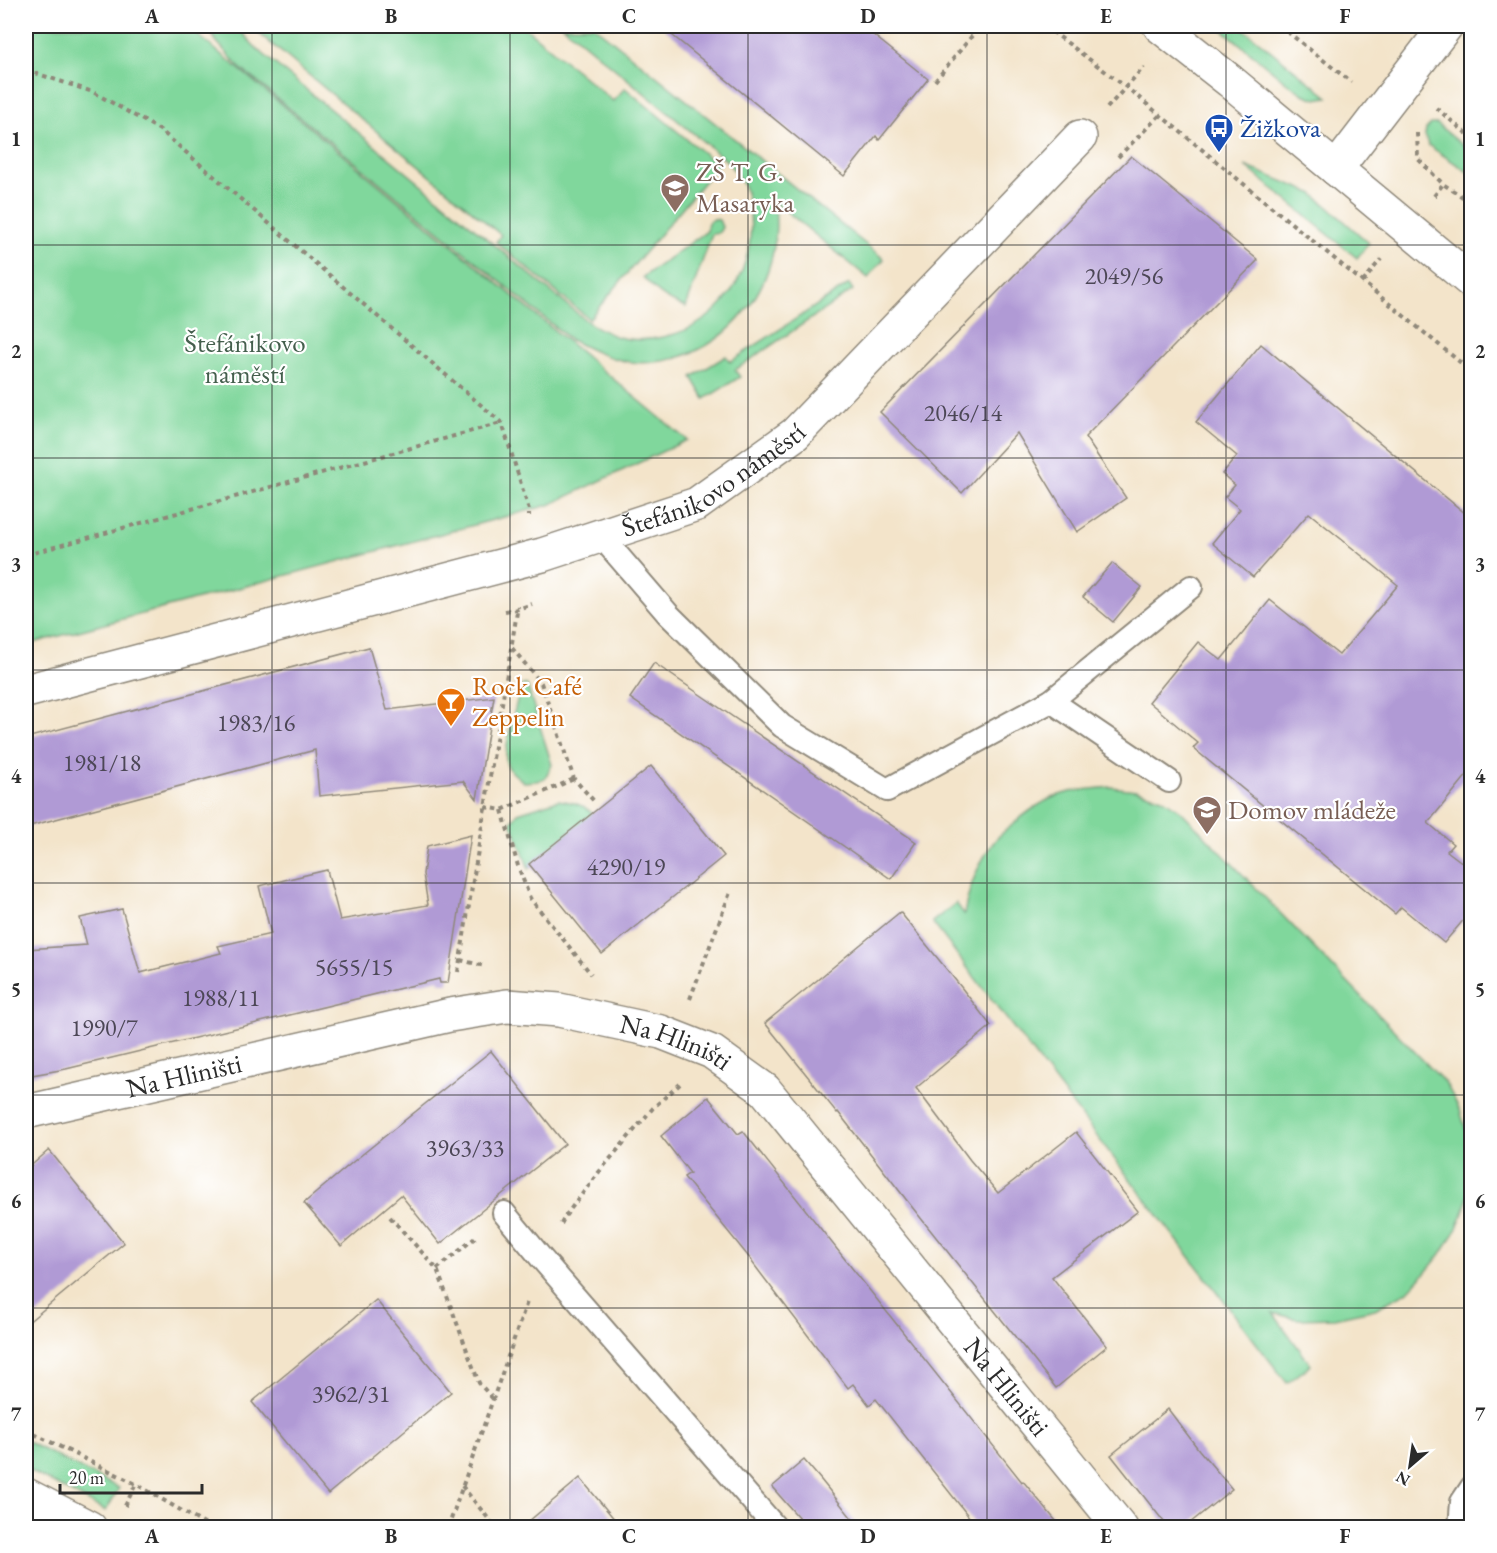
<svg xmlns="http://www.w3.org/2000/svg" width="1497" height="1553" font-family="'EB Garamond',serif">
	<rect width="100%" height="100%" fill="#fff"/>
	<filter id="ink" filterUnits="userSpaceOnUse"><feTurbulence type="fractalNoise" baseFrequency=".0167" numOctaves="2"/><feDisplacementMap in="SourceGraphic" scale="12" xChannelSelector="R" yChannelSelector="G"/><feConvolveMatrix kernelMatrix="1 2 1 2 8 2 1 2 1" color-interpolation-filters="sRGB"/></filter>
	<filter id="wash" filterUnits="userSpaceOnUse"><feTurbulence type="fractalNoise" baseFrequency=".008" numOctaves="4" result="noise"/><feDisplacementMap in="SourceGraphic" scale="24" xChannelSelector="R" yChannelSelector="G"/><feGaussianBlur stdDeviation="1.35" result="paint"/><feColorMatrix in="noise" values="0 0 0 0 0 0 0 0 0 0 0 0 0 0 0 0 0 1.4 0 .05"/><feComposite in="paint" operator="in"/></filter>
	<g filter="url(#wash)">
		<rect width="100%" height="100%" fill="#f3e4ca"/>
		<!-- green -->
		<g fill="#80d79c" stroke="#568164" stroke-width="1.5">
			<path d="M26,26H187L687,440L549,505L26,645Z"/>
			<path d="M207,26H236L256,48L589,323C598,328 608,334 618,337C632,341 649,340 663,337C731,324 765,252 745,189C742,179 733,170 728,162L563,26H594L884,259L868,278L775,202C776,219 777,235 773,252C762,303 724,347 672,359C659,362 645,364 631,362C609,359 591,350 571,340L239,67L216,41Z"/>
			<path d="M250,26H523L613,101L625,88L718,165L589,319L496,242L501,235Z"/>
			<path d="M1218,26H1240L1328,97L1316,99L1303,94L1286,82Z"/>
			<path d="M1431,124H1437L1471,152V174L1428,145L1425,136L1426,129Z"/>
			<path d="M1245,166L1312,193L1369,243L1357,258Z"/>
			<path d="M714,219L719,220L722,227C720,233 718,234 712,234L686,307C666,300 657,293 643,277L707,231C707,225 707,222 714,219Z"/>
			<path d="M849,284L853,290L735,370L740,377L705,399L692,377L726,356L730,362Z"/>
			<path d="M523,685H527L552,765L545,778L537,781L524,782C518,777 510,772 507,765C502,752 517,703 520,688Z"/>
			<path d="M1111,787L1136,790L1162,798L1181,811L1446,1084L1460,1110L1468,1137L1471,1163L1470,1186L1465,1208L1455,1233L1440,1255L1426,1272L1407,1292L1375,1309L1334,1318L1297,1319L1273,1313L1311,1365L1287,1383L932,922L956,903L964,914C969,887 979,860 997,838C1001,834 1006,830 1011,826C1027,812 1044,799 1066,793C1080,789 1096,789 1111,787Z"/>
			<path d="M558,800C572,802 584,804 594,815L529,869L511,822L518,813Z"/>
			<path d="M26,1441L119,1488L106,1511L26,1469Z"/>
		</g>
		<g id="blocks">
			<!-- building -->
			<g fill="#b09ad5">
				<path d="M661,26H862L928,79L879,140L876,136L844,176Z"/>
				<path d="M1131,156L1258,260L1085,437L1126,498L1077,532L1017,433L962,493L880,412Z"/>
				<path d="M1261,344L1472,519V769L1428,823L1453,844L1447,851L1472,870V910L1444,943L1401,907L1395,914L1193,748L1198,743L1149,702L1198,642L1221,660L1270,600L1339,655L1398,585L1309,513L1253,577L1212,543L1240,509L1225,497L1235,485L1222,474L1237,456L1196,422Z"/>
				<path d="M1112,563L1142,587L1113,622L1083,597Z"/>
				<path d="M369,647L387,710L494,697L477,799L463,781L319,796L315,750L26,827V738Z"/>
				<path d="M654,663L916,842L891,879L630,698Z"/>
				<path d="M651,766L724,856L602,954L529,864Z"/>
				<path d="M471,835L448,983H440L439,979L66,1069L26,1076V949L87,945L80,918L122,909L140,973L221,953L218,946L271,934L259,886L327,870L340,920L428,905L423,874L427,846Z"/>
				<path d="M900,912L961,987L991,1026L916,1088L970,1160L998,1193L1076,1132L1138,1211L1052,1277L1107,1346L1056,1388L912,1207L838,1112L837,1113L765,1023Z"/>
				<path d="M491,1051L565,1144L440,1244L401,1195L341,1246L304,1203L354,1161Z"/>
				<path d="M708,1097L738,1134L743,1131L1022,1482L1023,1481L1061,1527H977L876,1399L869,1405L853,1384L848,1388L752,1262V1261L684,1177L690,1173L661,1136Z"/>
				<path d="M49,1150L124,1243L26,1324V1170Z"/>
				<path d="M376,1300L451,1392L328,1494L252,1402Z"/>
				<path d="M1168,1409L1199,1450L1232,1489L1185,1527H1168L1111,1455Z"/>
				<path d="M804,1460L821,1480L859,1527H807L772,1487Z"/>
				<path d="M580,1478L621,1527H522Z"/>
			</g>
		</g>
	</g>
	<g filter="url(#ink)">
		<use href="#blocks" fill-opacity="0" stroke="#8f887a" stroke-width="1.5"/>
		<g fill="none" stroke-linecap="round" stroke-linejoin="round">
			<!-- lane casing -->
			<g stroke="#8f887a" stroke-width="26">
				<g id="lane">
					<path d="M601,536L668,614L782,726L887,790L1051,701L1191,587"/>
					<path d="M1051,701L1169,781"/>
					<path d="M504,1213L542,1259L776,1528"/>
					<path d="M1460,1528L1462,1502L1472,1487"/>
				</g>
			</g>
			<!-- street casing -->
			<g stroke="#8f887a" stroke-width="36">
				<g id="street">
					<path d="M1336,169L1446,26"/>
					<path id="s1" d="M26,691L542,555L697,504L795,434L1080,137"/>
					<path id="s2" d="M26,1112L450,1015L507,1006L559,1010L661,1032L712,1052L765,1090L1121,1528"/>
				</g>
			</g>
			<!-- secondary casing -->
			<g stroke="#8f887a" stroke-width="36">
				<g id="secondary">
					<path d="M1160,26L1230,81L1472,282"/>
					<path d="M26,1495L90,1528"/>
				</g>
			</g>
			<!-- path -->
			<g stroke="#8f887a" stroke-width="4" stroke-dasharray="4.5 4.5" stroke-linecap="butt">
				<path d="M1045,26L1126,87L1472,372"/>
				<path d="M1280,26L1351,82"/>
				<path d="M26,70L93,92L160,130L502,423L529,510V516"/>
				<path d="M935,81L980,26"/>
				<path d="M1107,108L1144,67"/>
				<path d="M1436,108L1472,138"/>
				<path d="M1417,133L1418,159L1443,184L1472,203"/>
				<path d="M1118,157L1160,115"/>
				<path d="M1434,196L1443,184"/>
				<path d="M1363,282L1381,259"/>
				<path d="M26,555L501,423"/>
				<path d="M505,611L518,609L532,604"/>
				<path d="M512,648L541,683L574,779L594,801"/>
				<path d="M485,807L502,810L574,779"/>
				<path d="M502,810L518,866L530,898L591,974"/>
				<path d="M460,960L485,966"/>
				<path d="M458,972L518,606"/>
				<path d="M690,999L731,890"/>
				<path d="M390,1217L437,1269L479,1383L493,1399"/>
				<path d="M561,1224L566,1215L599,1172L653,1108L680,1084"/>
				<path d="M437,1269L476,1237"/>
				<path d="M26,1430L136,1484L211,1528"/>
				<path d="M462,1486L496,1528"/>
				<path d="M125,1506L136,1484"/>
				<path d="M448,1528L528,1299"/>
			</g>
			<!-- lane -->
			<use href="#lane" stroke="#fff" stroke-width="22"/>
			<!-- street -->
			<use href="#street" stroke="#fff" stroke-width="33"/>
			<!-- secondary -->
			<use href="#secondary" stroke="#fff" stroke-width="33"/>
		</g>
	</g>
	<!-- grid -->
	<path fill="none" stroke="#2b2b2b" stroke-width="1.5" stroke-opacity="0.55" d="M272,26V1528M510,26V1528M748,26V1528M987,26V1528M1226,26V1528M26,245H1472M26,458H1472M26,670H1472M26,883H1472M26,1095H1472M26,1308H1472"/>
	<!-- icons -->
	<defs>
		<g id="bus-pin" transform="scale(1.5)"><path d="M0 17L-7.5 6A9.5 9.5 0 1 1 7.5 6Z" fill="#1a4fb4" stroke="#fff"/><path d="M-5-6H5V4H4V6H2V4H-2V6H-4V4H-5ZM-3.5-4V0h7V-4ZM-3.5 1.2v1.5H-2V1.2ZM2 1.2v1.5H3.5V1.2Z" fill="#fff"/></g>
		<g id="school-pin" transform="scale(1.5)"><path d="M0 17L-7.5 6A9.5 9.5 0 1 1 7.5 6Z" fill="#8d6e63" stroke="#fff"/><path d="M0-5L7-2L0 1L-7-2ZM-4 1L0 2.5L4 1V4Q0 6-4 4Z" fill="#fff"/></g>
		<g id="bar-pin" transform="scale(1.5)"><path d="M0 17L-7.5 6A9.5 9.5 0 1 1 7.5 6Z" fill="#e8710a" stroke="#fff"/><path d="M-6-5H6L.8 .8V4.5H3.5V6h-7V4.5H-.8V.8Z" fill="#fff"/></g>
	</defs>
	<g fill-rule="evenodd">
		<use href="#bus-pin" x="1219" y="128"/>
		<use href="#school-pin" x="675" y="188"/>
		<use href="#bar-pin" x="451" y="702"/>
		<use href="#school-pin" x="1207" y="810"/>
	</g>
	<g text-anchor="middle" stroke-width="4.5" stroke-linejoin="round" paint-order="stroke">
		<!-- number labels -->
		<g font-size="24" fill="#4c4756">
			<text x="1124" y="284">2049/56</text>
			<text x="963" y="421">2046/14</text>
			<text x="256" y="731">1983/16</text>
			<text x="102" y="771">1981/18</text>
			<text x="626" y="875">4290/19</text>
			<text x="354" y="975">5655/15</text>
			<text x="221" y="1006">1988/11</text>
			<text x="104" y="1036">1990/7</text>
			<text x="465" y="1156">3963/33</text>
			<text x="351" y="1402">3962/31</text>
		</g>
		<!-- transit labels -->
		<g font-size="27" fill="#164399" stroke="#fff" text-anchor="start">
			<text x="1240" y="137">Žižkova</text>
		</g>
		<!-- education labels -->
		<g font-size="27" fill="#785e54" stroke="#fff" text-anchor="start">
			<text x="696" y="181">ZŠ T. G.<tspan x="696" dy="31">Masaryka</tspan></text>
			<text x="1228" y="819">Domov mládeže</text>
		</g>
		<!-- park labels -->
		<g font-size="27" fill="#445f4d" stroke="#fff">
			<text x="245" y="352">Štefánikovo<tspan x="245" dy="31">náměstí</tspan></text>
		</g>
		<!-- street labels -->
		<g font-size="27" fill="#2b2b2b" stroke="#fff">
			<text dy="9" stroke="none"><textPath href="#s1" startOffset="722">Štefánikovo náměstí</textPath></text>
			<text dy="9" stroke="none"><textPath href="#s2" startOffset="666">Na Hliništi</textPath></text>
			<text dy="9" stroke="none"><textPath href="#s2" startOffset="162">Na Hliništi</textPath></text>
			<text dy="9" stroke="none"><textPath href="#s2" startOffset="1152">Na Hliništi</textPath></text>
		</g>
		<!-- food labels -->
		<g font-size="27" fill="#c56008" stroke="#fff" text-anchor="start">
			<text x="472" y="695">Rock Café<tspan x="472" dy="31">Zeppelin</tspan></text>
		</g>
	</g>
	<!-- margin -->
	<rect width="1497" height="1553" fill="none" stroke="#fff" stroke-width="66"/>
	<!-- north arrow -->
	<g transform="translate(1410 1466) rotate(209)" stroke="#ffffff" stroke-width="4.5" paint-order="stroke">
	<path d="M0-4.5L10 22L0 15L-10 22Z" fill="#2b2b2b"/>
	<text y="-9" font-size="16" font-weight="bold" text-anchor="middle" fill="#2b2b2b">N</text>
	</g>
	<!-- scale -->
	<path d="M60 1484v9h142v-9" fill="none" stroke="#2b2b2b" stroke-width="3"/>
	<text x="69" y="1484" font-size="18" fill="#2b2b2b" stroke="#ffffff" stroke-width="4.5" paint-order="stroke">20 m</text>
	<rect x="33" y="33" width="1431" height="1487" fill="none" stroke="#2b2b2b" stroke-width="2"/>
	<g font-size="20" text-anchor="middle" font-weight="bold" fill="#2b2b2b">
		<text x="152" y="23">A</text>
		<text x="391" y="23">B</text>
		<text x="629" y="23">C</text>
		<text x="868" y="23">D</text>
		<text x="1106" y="23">E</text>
		<text x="1345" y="23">F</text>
		<text x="16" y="146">1</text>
		<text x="1480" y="146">1</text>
		<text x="16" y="358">2</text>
		<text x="1480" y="358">2</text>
		<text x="16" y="571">3</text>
		<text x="1480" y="571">3</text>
		<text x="16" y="783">4</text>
		<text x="1480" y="783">4</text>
		<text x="16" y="996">5</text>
		<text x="1480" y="996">5</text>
		<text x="16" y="1208">6</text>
		<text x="1480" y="1208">6</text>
		<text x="16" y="1421">7</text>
		<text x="1480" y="1421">7</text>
		<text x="152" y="1543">A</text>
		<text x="391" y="1543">B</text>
		<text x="629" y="1543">C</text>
		<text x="868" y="1543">D</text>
		<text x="1106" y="1543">E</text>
		<text x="1345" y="1543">F</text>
	</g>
</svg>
